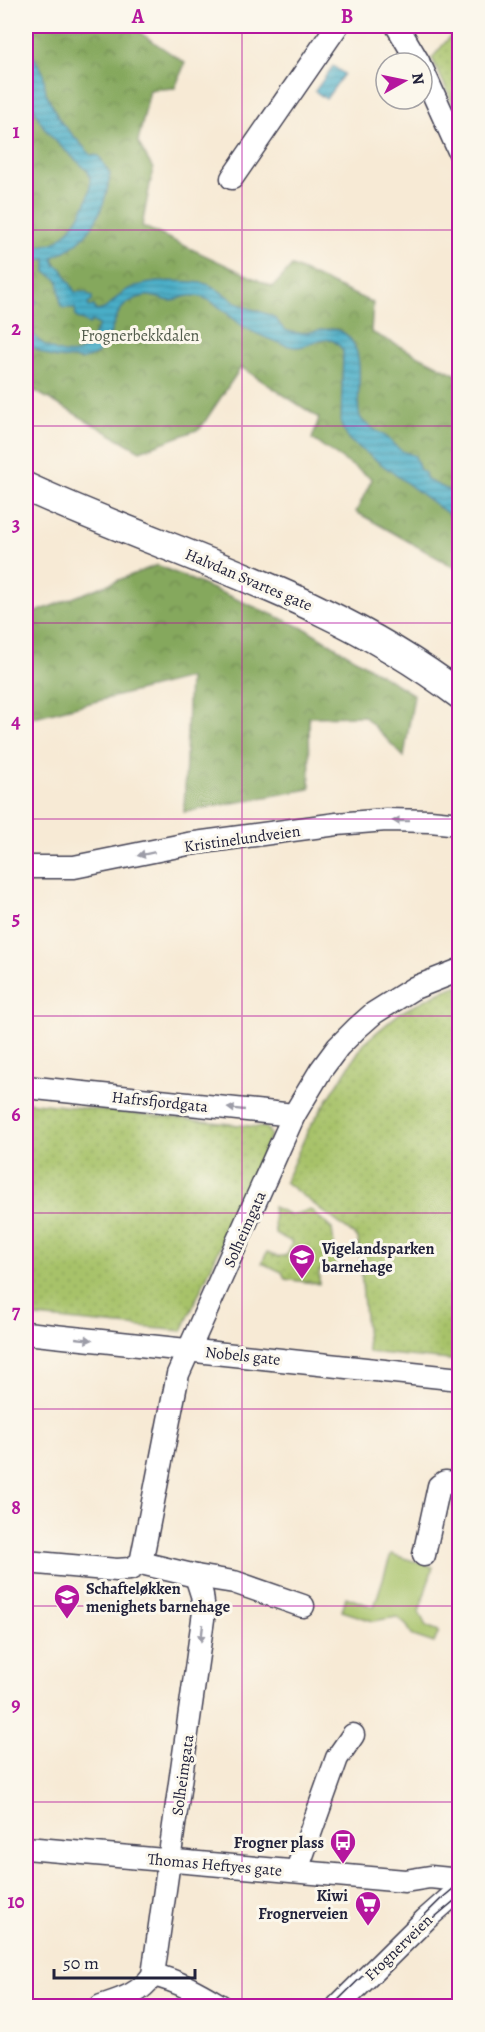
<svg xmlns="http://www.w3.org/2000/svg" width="485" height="2032" font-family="Alegreya,serif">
	<defs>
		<pattern id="forest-crowns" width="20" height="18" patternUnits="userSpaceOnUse" patternTransform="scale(1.5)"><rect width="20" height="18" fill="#85a85d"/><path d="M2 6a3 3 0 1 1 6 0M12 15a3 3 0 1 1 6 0" fill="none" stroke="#6c884e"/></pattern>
		<pattern id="park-dots" width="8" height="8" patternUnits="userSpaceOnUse" patternTransform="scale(1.5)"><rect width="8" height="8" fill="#a7c269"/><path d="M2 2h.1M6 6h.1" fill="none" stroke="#8fa65c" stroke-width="1.8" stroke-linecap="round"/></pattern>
		<pattern id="water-rules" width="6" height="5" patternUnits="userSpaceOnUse" patternTransform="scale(1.5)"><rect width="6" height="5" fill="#48aec8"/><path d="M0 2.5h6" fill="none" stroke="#3c8da4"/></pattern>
	</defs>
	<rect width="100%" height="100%" fill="#fbf7ec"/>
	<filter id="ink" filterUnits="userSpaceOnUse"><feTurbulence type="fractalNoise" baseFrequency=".0167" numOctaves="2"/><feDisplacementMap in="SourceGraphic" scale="12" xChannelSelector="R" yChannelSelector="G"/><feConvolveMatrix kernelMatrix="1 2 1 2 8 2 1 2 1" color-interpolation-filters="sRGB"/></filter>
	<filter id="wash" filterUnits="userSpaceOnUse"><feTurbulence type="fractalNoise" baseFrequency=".008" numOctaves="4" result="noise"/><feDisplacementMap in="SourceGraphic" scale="24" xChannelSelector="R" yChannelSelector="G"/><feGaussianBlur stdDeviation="1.35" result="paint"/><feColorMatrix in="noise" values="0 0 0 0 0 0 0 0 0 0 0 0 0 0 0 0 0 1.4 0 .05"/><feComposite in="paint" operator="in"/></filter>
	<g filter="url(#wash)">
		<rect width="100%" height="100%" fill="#f7ead5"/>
		<!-- grass -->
		<path fill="#a7c269" stroke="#647252" stroke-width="1.5" d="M391,1554L433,1567L419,1612L426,1626L439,1631L434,1643L413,1636L407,1626L397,1617L373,1621L342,1611L346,1597L374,1607Z"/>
		<!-- forest -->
		<g fill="url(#forest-crowns)" stroke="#54654c" stroke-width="1.5">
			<path d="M26,26H130L185,63L175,88L150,90L138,142L153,169L142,226L273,287L292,266L373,303L371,332L459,376V570L356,512L372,479L312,439L319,418L241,367L200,429L140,451L26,386Z"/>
			<path d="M157,565L308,630L414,695L404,757L364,716L309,717L310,789L184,812L189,678L26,719V616Z"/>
		</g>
		<!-- park -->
		<g fill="url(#park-dots)" stroke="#647252" stroke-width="1.5">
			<path d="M459,26H460L459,116L432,58Z"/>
			<path d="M459,985V1361L368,1352L358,1238L285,1182L308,1130L364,1043L400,1013L440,992Z"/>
			<path d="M26,1102L267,1128L271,1135L182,1331L26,1316Z"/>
			<path d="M273,1207L291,1215L311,1210L332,1229L337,1270L319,1271V1284L285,1279L282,1272L262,1263L267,1252L278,1257L287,1255L292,1242L275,1233Z"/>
		</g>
		<!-- water -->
		<g fill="url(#water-rules)" stroke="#356882" stroke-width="1.5" fill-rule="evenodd">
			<path d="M26,44L43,72L46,93L61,122L91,155L99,156L110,174C105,212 90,242 53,257L55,264L62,269L75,292H85L92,297V301L88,304L89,307L94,306L96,311C110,311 116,294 129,289C150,280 179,280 201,283C215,284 228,299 241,305C249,309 269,313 275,318C280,323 281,329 288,331C309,340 334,316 351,340C368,363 352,407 362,420C367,426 378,431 385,436C390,439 393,445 398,448C402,452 409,453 415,456L420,470L425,473L427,480L459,495V522L349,440L341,425L343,351C329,327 313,348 295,347C283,346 250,332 240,324C225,313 210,294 189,296C183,296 178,300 172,301C163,301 153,294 145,296C106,304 119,335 98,353C94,357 86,358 81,360C72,357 66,359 57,358C46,356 35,349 27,342L26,260C31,239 45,250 58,240C76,226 97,194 88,171C72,156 51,140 40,121C29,104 25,65 26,44ZM46,259V272L58,280L61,306L64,308H75L76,317L89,324L92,321L99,325C95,332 92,340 87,346C72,363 46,348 34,336L32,308L36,303C35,289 28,275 34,262Z"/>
			<path d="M333,66L344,74L326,99L315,91Z"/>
		</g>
	</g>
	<g filter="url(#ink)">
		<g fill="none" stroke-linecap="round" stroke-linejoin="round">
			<!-- minor casing -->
			<g stroke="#424052" stroke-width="25">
				<g id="minor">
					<path d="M397,26L419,63"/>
					<path d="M422,69L460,153"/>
					<path d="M232,178L337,26"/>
					<path d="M26,867H74L188,844L337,824L386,820L430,821L460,824"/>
					<path d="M26,1087L294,1115"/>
					<path d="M26,1333L460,1379"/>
					<path d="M424,1555L439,1486L445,1482L460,1484"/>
					<path d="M26,1562L117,1570L130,1569L141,1563L196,1576L234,1582L303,1606"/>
					<path d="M141,1563L178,1374L294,1115L321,1070L338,1047L357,1028L374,1013L414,988L460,970"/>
					<path d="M26,1848L405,1881L430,1877L460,1880"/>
					<path d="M297,1870L337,1758L353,1735"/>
					<path d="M153,1975C179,1981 199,1993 221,2006"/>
					<path d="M101,2006C122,1999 140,1994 153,1975L204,1612L202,1595L196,1576"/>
					<path d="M338,2006L426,1919L460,1889"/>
				</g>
			</g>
			<!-- major casing -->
			<g stroke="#424052" stroke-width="31">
				<path id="major" d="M26,487C173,555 328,594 460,695"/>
			</g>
			<!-- minor -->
			<use href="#minor" stroke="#fff" stroke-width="22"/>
			<!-- major -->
			<use href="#major" stroke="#fff" stroke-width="28"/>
			<!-- tram -->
			<g stroke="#22223b" stroke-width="1.5">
				<path d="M429,1922L460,1896"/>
				<path d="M332,2006L441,1899L460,1883"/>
			</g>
		</g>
		<!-- one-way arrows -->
		<defs><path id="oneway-solid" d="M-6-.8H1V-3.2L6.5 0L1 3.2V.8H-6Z" transform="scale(1.5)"/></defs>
		<g fill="#9c9ca7">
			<use href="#oneway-solid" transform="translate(401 821) rotate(-179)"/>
			<use href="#oneway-solid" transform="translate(146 854) rotate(168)"/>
			<use href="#oneway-solid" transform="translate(236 1109) rotate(-174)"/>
			<use href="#oneway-solid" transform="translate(84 1339) rotate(6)"/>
			<use href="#oneway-solid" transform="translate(202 1633) rotate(97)"/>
		</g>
	</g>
	<!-- grid -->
	<path fill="none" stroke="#b5179e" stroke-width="1.5" stroke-opacity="0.55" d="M242,26V2006M26,230H460M26,426H460M26,623H460M26,819H460M26,1016H460M26,1213H460M26,1409H460M26,1606H460M26,1802H460"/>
	<!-- icons -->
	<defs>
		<g id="school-pin" transform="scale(1.35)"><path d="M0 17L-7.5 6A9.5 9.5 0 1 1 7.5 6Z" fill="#b5179e" stroke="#fbf7ec"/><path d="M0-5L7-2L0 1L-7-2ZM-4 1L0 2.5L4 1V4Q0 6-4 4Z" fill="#fff"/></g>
		<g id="bus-pin" transform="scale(1.35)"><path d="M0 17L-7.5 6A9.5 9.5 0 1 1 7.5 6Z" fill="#b5179e" stroke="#fbf7ec"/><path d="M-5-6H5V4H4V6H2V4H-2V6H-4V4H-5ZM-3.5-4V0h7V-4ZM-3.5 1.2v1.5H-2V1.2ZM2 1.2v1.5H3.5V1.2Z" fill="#fff"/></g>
		<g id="supermarket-pin" transform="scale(1.35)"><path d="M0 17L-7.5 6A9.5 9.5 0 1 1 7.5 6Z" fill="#b5179e" stroke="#fbf7ec"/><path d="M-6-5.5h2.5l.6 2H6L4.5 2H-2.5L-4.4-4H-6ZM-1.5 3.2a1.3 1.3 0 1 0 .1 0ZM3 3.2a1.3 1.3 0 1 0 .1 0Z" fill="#fff"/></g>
	</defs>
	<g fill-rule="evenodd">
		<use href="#school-pin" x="302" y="1257"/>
		<use href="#school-pin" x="67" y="1597"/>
		<use href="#bus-pin" x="343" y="1842"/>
		<use href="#supermarket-pin" x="368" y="1904"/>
	</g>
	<g text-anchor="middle" stroke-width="6" stroke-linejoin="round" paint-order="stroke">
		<!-- park labels -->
		<g font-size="16" fill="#515a4b" stroke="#fbf7ec">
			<text x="140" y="341">Frognerbekkdalen</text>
		</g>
		<!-- street labels -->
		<g font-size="16" fill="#22223b" stroke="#fbf7ec">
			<text transform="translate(249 579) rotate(23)" y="6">Halvdan Svartes gate</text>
			<text transform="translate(242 838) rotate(-8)" y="6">Kristinelundveien</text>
			<text transform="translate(160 1101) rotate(6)" y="6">Hafrsfjordgata</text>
			<text transform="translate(244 1229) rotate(-66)" y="6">Solheimgata</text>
			<text transform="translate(243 1355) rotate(6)" y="6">Nobels gate</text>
			<text transform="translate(182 1775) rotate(-82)" y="6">Solheimgata</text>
			<text transform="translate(215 1864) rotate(5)" y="6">Thomas Heftyes gate</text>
			<text transform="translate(398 1947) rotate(-44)" y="6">Frognerveien</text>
		</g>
		<!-- poi labels -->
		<g font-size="16" font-weight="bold" fill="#22223b" stroke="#fbf7ec" text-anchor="start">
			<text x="322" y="1254">Vigelandsparken<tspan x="322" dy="18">barnehage</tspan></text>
			<text x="86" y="1594">Schafteløkken<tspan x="86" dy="18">menighets barnehage</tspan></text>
			<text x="324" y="1848" text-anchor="end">Frogner plass</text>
			<text x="348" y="1901" text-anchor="end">Kiwi<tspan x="348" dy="18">Frognerveien</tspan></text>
		</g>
	</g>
	<!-- margin -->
	<rect width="485" height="2032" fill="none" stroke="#fbf7ec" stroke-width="66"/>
	<!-- north arrow -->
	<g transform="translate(404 81) rotate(81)"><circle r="28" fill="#fbf7ec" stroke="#a4a2a5" stroke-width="1.5"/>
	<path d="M0-4.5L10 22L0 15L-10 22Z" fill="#b5179e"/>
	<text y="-9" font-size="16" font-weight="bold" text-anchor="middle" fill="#22223b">N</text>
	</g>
	<!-- scale -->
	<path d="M54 1969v9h141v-9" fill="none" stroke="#22223b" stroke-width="3"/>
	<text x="63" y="1969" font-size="18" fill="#22223b" stroke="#fbf7ec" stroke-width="4.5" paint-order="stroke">50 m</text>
	<rect x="33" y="33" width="419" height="1966" fill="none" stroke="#b5179e" stroke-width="2"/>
	<g font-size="20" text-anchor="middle" font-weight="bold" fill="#b5179e">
		<text x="138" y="23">A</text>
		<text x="347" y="23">B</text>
		<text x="16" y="138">1</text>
		<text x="16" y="335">2</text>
		<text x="16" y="531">3</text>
		<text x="16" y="728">4</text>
		<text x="16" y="925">5</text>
		<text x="16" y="1121">6</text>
		<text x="16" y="1318">7</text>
		<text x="16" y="1514">8</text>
		<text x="16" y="1711">9</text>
		<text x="16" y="1908">10</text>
	</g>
</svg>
